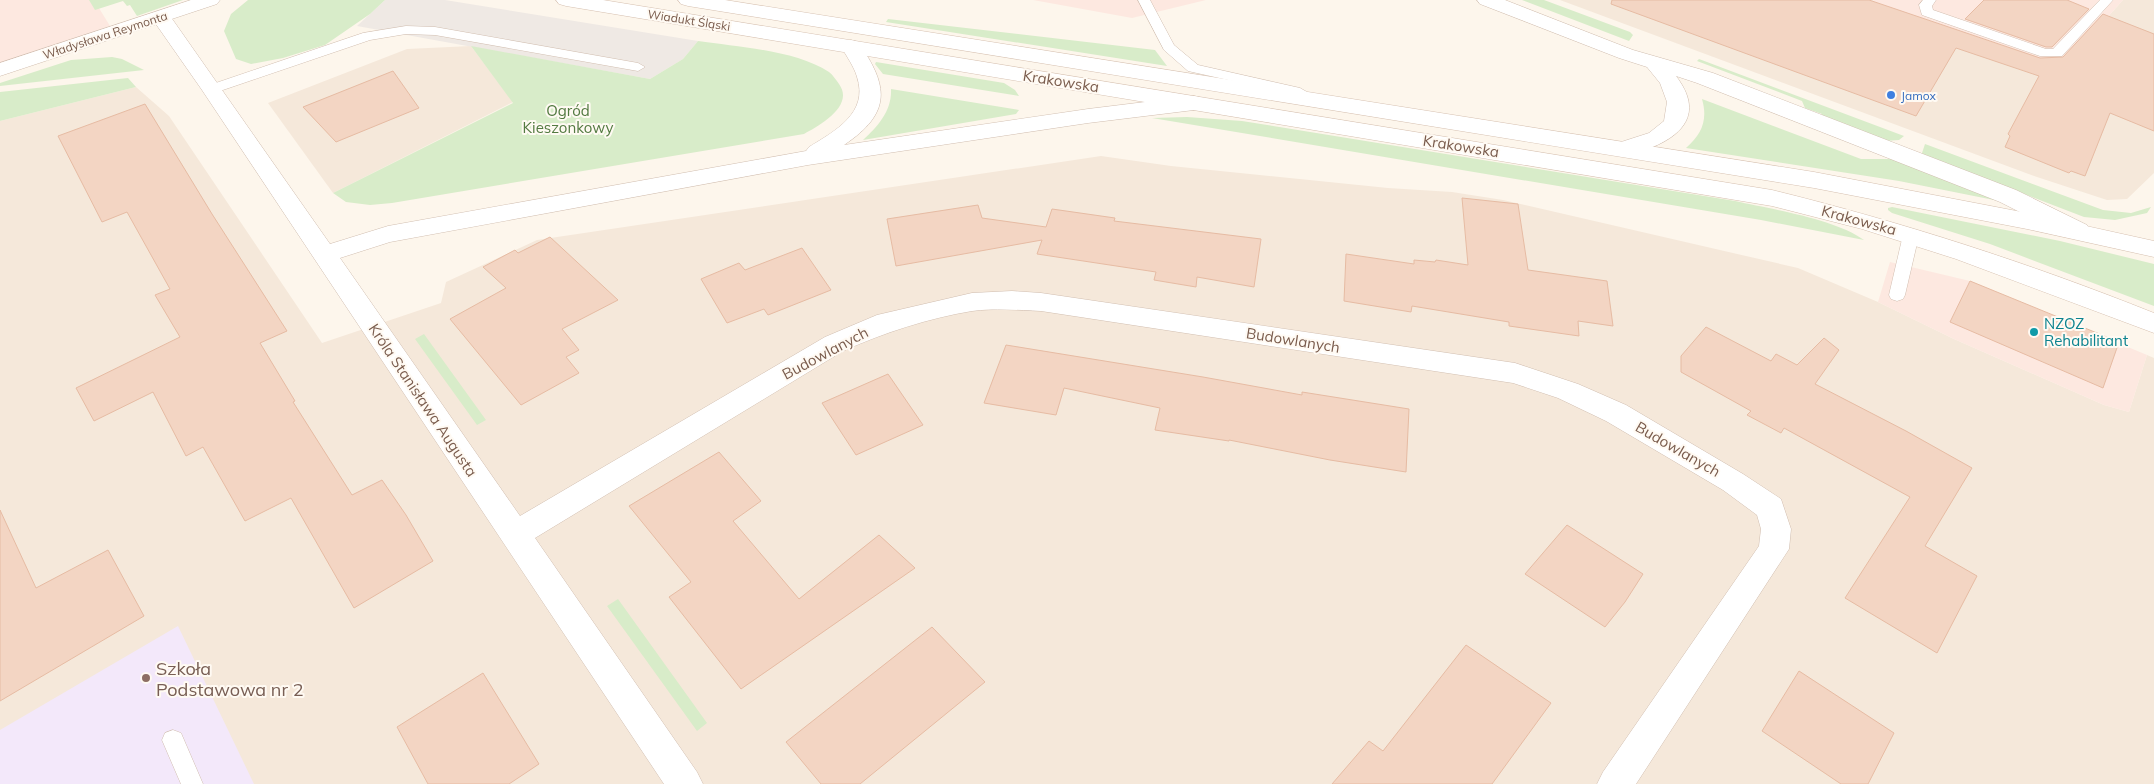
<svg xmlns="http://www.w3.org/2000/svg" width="2154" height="784" font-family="Mulish,sans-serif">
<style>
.residential{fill:#f5e8da}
.commercial{fill:#fde8e0}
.industrial{fill:#efe9e4}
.education{fill:#f3e8fa}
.green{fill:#d8ecc9}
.building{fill:#f3d5c3;stroke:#e6bba3}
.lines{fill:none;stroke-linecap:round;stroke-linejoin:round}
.service-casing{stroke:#d1beb0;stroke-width:1}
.minor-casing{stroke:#d1beb0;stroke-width:1}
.tertiary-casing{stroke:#d1beb0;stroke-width:1}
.secondary-casing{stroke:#d6c0b0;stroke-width:1}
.service{fill:#fff;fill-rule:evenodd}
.minor{fill:#fff;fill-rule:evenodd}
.tertiary{fill:#fff;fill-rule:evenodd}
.secondary{fill:#fff;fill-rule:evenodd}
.shop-dot{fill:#3f7fe0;stroke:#fffaf3;stroke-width:2}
.culture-dot{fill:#0f9aa8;stroke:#fffaf3;stroke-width:2}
.education-dot{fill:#8d6e63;stroke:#fffaf3;stroke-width:2}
.labels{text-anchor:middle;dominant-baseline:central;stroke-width:4;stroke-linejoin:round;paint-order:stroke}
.far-street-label{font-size:12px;fill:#7a5c4d;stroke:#fffaf3}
.far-shop-label{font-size:12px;fill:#366cbe;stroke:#fffaf3;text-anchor:start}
.street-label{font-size:15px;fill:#7a5c4d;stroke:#fffaf3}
.park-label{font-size:15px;fill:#537a41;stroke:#fffaf3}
.culture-label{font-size:15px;fill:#0d838f;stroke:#fffaf3;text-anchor:start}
.near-education-label{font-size:18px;fill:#785e54;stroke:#fffaf3;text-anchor:start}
</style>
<rect width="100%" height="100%" fill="#fdf6ec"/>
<path class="residential" d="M1560 0H1874L1870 3 2051 80 2123 0H2154V173L2127 199 2107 200 2037 177Z
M471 46 513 102 333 193 268 103 407 49Z
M136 87 169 116 322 343 441 303 446 282 537 240 1101 156 1171 166 1388 188 1452 192 1503 200 1798 268 1878 302 1954 339 2104 405 2129 412 2147 355 2154 358V784H0V121Z"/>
<path class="commercial" d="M0 0H94L110 26 0 64Z
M1033 0H1206L1132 18Z
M1874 0H2123L2051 80 1870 3Z
M1890 262 1970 281 2147 355 2129 412 2104 405 1954 339 1878 302Z"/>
<path class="industrial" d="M385 0H445L698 41 683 59 650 79 357 26Z"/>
<path class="education" d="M178 626 254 784H0V730Z"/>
<path class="green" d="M89 0H183L137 16 130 5 127 6 123 1 95 10Z
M248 0H385L370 14 325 45 283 58 251 64 236 59 224 31 231 14Z
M1522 0H1544L1630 32 1633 35 1629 41Z
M888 19 1155 50 1167 66 886 22Z
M698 41C738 47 795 50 829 72 833 75 836 80 839 84 855 106 819 126 804 134L392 203 370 205 346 202 333 193 513 103 471 46 650 79 683 59Z
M112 57 122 59 144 70 0 86V83L71 60Z
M1699 59 1904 136 1899 140 1885 141 1821 116 1822 114 1805 108 1802 101 1697 61Z
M876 62 1004 83 1015 90 1019 96 883 74 875 64Z
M128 78 136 87 0 121V92Z
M891 89 1019 110 1016 114 863 140C878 126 892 111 891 89Z
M1702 99 1861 159H1896L1999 201 1899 181 1686 148C1702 134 1708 120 1702 99Z
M1187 117 1242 121 1735 201C1771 209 1835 219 1864 240L1761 220 1152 118Z
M1925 144 2103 210 2131 213 2151 207 2147 213 2115 220 2084 217 1923 155 1922 153Z
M1892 207 2060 241 2154 264V306L1990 244 1892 213 1888 210V208Z
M424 334 486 420 477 425 415 339Z
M618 599 707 723 697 731 607 606Z"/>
<path class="building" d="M1612 0H1869L2040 58 2063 57 2103 14 2154 34V131L2110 113 2085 176 2071 171 2069 173 2005 147 2010 136 2008 134 2039 76 1956 48 1916 116 1611 4Z
M1984 0H2067L2089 9 2052 47H2046L1965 19Z
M393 71 419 108 336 142 303 107Z
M145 104 212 214 287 331 260 343 295 401 293 402 352 495 382 480 406 515 433 561 354 608 291 498 245 521 203 447 186 456 153 392 94 421 76 388 180 337 155 295 170 289 127 212 102 222 58 136Z
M1462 198 1518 204 1528 270 1607 281 1613 326 1578 321 1579 336 1509 326V322L1412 306 1411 312 1344 301 1346 254 1414 264V260L1435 262 1436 260 1468 265Z
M978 205 982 218 1046 227 1052 209 1115 218 1114 221 1261 239 1254 287 1197 277 1196 287 1154 280 1156 272 1037 254 1042 240 896 266 887 219Z
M550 237 618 300 562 329 579 350 566 357 579 373 521 405 450 319 506 288 483 267 515 250 518 253Z
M802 248 831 290 768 315 764 309 727 323 701 279 739 263 745 270Z
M1970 281 2119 342 2103 388 1950 322Z
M1706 327 1771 361 1776 354 1797 365 1824 338 1839 350 1815 384 1906 431 1972 468 1925 546 1977 576 1937 653 1845 598 1910 497 1784 428 1781 433 1747 415 1751 411 1681 372V356Z
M1006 345 1203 377 1302 395V392L1409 409 1406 472 1330 460 1229 440V441L1155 430 1160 408 1064 388 1056 415 984 403Z
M888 374 923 425 856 455 822 403Z
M719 452 761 501 733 521 799 599 879 535 915 568 741 689 669 597 691 582 629 506Z
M0 510 36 588 108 550 144 616 0 701Z
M1567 525 1643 574 1625 602 1605 627 1525 574Z
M932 627 985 682 860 784H821L786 742Z
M1466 645 1551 703 1492 784H1332L1369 741 1383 751Z
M1799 671 1894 733 1868 784H1841L1762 731Z
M483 673 539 764 509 784H428L397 727Z"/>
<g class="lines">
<defs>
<path id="service" d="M1138 0H1150L1174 45 1198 65 1300 88 1307 92 1300 96 1188 71 1164 50Z
M1923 0H1936L1932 6 1933 10 2046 49H2053L2100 0H2113L2062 56H2040L1922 15 1919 5Z
M406 26 435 27 638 63 645 67 638 71 435 35 406 34 370 40 217 92 212 93 205 89 207 86 363 33Z
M1911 230 1916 231 1919 235 1905 295 1903 299 1897 301 1891 299 1889 295 1903 235 1906 231Z
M173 730 181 733 203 784H181L162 740 165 733Z"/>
<path id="minor" d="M1477 0H1505L1633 50 1713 73 2016 190 2087 225 2090 231 2087 237 2078 239 2069 237 2000 202 1697 83 1676 76C1705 114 1682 137 1645 150 1634 153 1626 157 1615 154L1612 149 1615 144 1649 133 1664 121 1667 102 1660 83 1647 67 1619 58 1480 4Z
M161 11 168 13 330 244 388 226 806 151 809 147C835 131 869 113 857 77 854 66 846 56 841 46L844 42 851 40 858 42C889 86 892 113 844 145L1088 109 1194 96 1202 98 1205 103 1202 108 1194 110 1088 123 808 165 390 242 340 258 520 516 825 337 877 315 972 293 1012 291 1041 293 1515 363 1578 384 1626 405 1743 474 1781 499 1791 529 1789 549 1636 784H1597L1603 772 1759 546 1761 529 1757 515 1723 490 1606 421 1558 398 1513 383 1041 311C1018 310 994 308 972 311 929 318 883 333 843 351L535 538 697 772 703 784H664L202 90 151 17 154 13Z"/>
<path id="tertiary" d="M191 0H220L217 4 0 76V63Z"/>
<path id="secondary" d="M556 0H603L1772 190C1902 222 2029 263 2154 313V333L1956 259 1862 229 1772 206 566 6 559 4Z
M678 0H725L1814 172 2027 213 2154 241V257L2027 229 1814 188 688 6 681 4Z"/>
</defs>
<use href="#service" class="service-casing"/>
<use href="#minor" class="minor-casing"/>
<use href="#tertiary" class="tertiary-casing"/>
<use href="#secondary" class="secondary-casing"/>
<use href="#service" class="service"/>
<use href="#minor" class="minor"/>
<use href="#tertiary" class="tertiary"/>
<use href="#secondary" class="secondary"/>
</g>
<circle class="shop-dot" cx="1891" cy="95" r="5"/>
<circle class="culture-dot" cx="2034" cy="332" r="5"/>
<circle class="education-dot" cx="146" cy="678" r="5"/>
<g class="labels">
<g class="far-street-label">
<text transform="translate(689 20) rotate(9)">Wiadukt Śląski</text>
<text transform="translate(105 35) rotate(-18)">Władysława Reymonta</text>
</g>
<g class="far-shop-label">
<text x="1901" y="95">Jamox</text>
</g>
<g class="street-label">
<text transform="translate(1061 81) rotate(9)">Krakowska</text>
<text transform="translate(1461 146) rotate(9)">Krakowska</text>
<text transform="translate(1859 220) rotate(15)">Krakowska</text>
<text transform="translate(1293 340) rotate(9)">Budowlanych</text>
<text transform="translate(825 353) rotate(-28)">Budowlanych</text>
<text transform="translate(423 400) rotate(56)">Króla Stanisława Augusta</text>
<text transform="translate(1678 449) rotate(30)">Budowlanych</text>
</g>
<g class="park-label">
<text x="568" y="110">Ogród<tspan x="568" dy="17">Kieszonkowy</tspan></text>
</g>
<g class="culture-label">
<text x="2044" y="323">NZOZ<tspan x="2044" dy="17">Rehabilitant</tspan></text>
</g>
<g class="near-education-label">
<text x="156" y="668">Szkoła<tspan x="156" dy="21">Podstawowa nr 2</tspan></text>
</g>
</g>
</svg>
